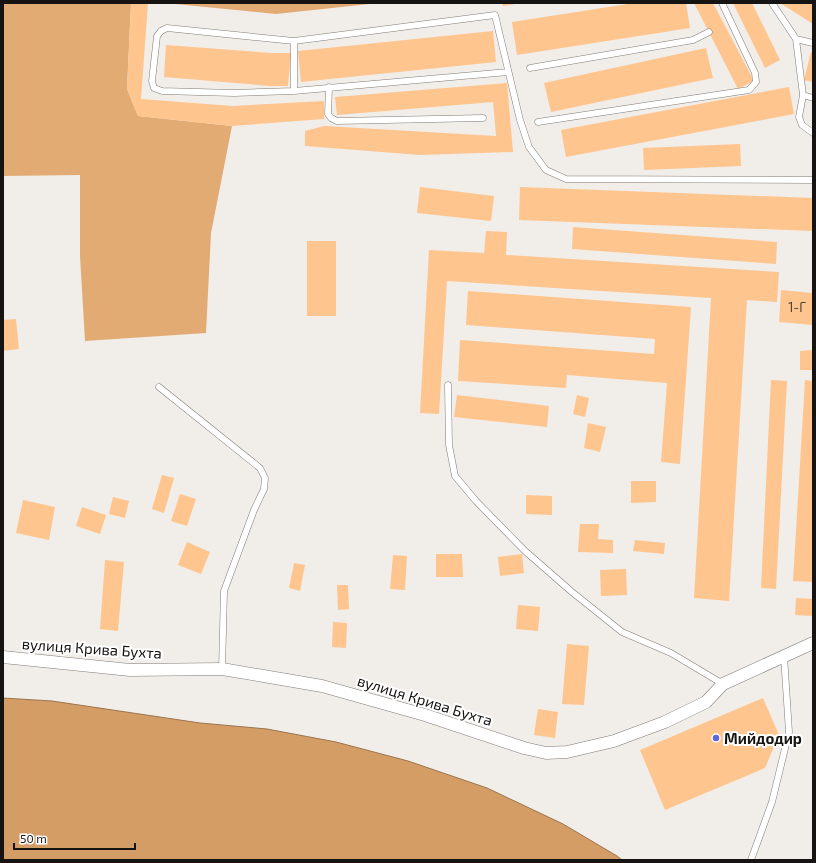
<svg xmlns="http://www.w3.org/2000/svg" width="816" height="863" font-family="'Exo 2',sans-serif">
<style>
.forest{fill:#e3ab74}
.water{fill:#d49d66;stroke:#9b744d}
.building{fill:#ffc58e}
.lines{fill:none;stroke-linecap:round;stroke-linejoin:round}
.lane-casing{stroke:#807c78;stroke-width:7}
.street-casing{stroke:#807c78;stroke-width:13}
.lane{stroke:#fff;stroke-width:6}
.street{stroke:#fff;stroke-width:12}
.poi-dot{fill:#5d65dd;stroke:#fff;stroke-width:1.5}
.labels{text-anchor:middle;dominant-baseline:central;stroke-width:4;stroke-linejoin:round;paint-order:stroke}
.number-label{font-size:13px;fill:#504032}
.street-label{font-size:15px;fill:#161413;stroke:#fff}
.poi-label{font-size:15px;font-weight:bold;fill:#161413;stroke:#fff;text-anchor:start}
</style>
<rect width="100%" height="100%" fill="#f1ede9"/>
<path class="forest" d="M3 3H131L127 89 138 116 232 126 211 233 206 333 85 341 80 256V175L3 176Z
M175 3H379L276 14 175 4Z"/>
<path class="water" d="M3 698 52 701 200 723 267 729 336 742 408 761 487 788 563 824 617 856 622 860H3Z"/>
<path class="building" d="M131 3H148L141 99 233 106 324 101V119L232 126 138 116 127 89Z
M502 3H515V4L503 6Z
M634 3H686L690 28 517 55 512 22Z
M694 3H713L754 81 738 89Z
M733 3H752L780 60 765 68Z
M780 3H813V24Z
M493 31 496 62 301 82 298 51Z
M166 45 271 53H291L288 86H270L164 77Z
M706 48 713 78 551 112 544 83Z
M811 52 813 53V82L804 80Z
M507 83 513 152 420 155 305 146V131L324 126 496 136 493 102 337 115 335 97Z
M789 87 794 114 566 157 561 130Z
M740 144 741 166 644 170 643 148Z
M420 187 494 196 491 221 417 213Z
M520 187 813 198V231L519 220Z
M573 227 777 242 776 264 572 249Z
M486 231 507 232 506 255 779 272 777 302 747 300 729 601 694 598 711 298 447 281 439 414 420 413 429 250 484 253Z
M307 241H336V316H307Z
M781 290 813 293V325L779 322Z
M468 291 691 307 680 464 661 462 667 383 567 375 566 388 458 381 460 340 654 354 655 339 466 325Z
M16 319 19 349 3 351V320Z
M813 350V370H800V351Z
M771 380 787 381 776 589 761 588Z
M805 380 813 381V582L793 581Z
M457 395 549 406 547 427 454 417Z
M577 395 589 398 585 417 573 414Z
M588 423 606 427 600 452 584 448Z
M162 475 174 478 164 513 152 509Z
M631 481H656V502L631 503Z
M180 494 196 499 187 526 171 521Z
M526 495 552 496V515L526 514Z
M113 497 129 501 125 518 109 514Z
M23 500 55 507 49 540 16 533Z
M82 507 106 515 100 534 76 526Z
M580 524H599L598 539 613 540V553L578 552Z
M635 540 665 543 664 554 633 551Z
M187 542 210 552 201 574 178 565Z
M436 554H462L463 577H436Z
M522 554 524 573 500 576 498 557Z
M393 555 407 556 405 590 390 589Z
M105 560 124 562 118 631 100 629Z
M294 563 305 565 300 591 289 588Z
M626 569 627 595 601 596 600 570Z
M337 585H348L349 609 338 610Z
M796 598 813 599V616L795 615Z
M518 605 540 607 538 631 516 629Z
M333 622 347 623 346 648 332 647Z
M567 644 589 646 584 705 562 704Z
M763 698 779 735 765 768 665 810 640 750Z
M538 709 558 712 555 738 534 735Z"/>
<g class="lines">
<defs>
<path id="lane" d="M772 3 796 39 803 95 799 117 802 125 813 133
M796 39 813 43
M530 68 693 40 709 32
M508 72 294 91 234 93 162 91 154 88 152 81 157 36 161 31 167 28 294 41 495 15 520 120 529 147 546 170 566 179 813 180
M329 87 328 114 331 118 337 121 483 118
M294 91V41
M803 95 813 98
M538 122 749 90 756 82 755 73 722 3
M448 385 449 445 455 476 476 501 525 551 572 592 622 632 671 653 723 684
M159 387 260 468 265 478 264 489 254 510 224 591 222 669
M751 860 772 802 789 732 784 656"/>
<path id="street" d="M3 657 130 670 222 669 322 686 425 715 524 748 546 753 567 752 614 741 665 722 706 702 723 684 813 643"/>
</defs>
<use href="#lane" class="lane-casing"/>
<use href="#street" class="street-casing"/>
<use href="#lane" class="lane"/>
<use href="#street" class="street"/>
</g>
<circle class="poi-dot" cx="716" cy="738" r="4"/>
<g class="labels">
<g class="number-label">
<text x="797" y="307">1-Г</text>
</g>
<g class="street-label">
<text transform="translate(92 648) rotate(4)">вулиця Крива Бухта</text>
<text transform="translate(425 700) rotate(17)">вулиця Крива Бухта</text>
</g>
<g class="poi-label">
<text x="724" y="738">Мийдодир</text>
</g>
</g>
<rect width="816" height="863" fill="none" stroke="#161413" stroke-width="8"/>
<path d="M14 843v6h121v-6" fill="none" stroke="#161413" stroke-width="2"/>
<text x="20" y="843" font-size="12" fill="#161413" stroke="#ffffff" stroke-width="3" paint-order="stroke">50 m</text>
</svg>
